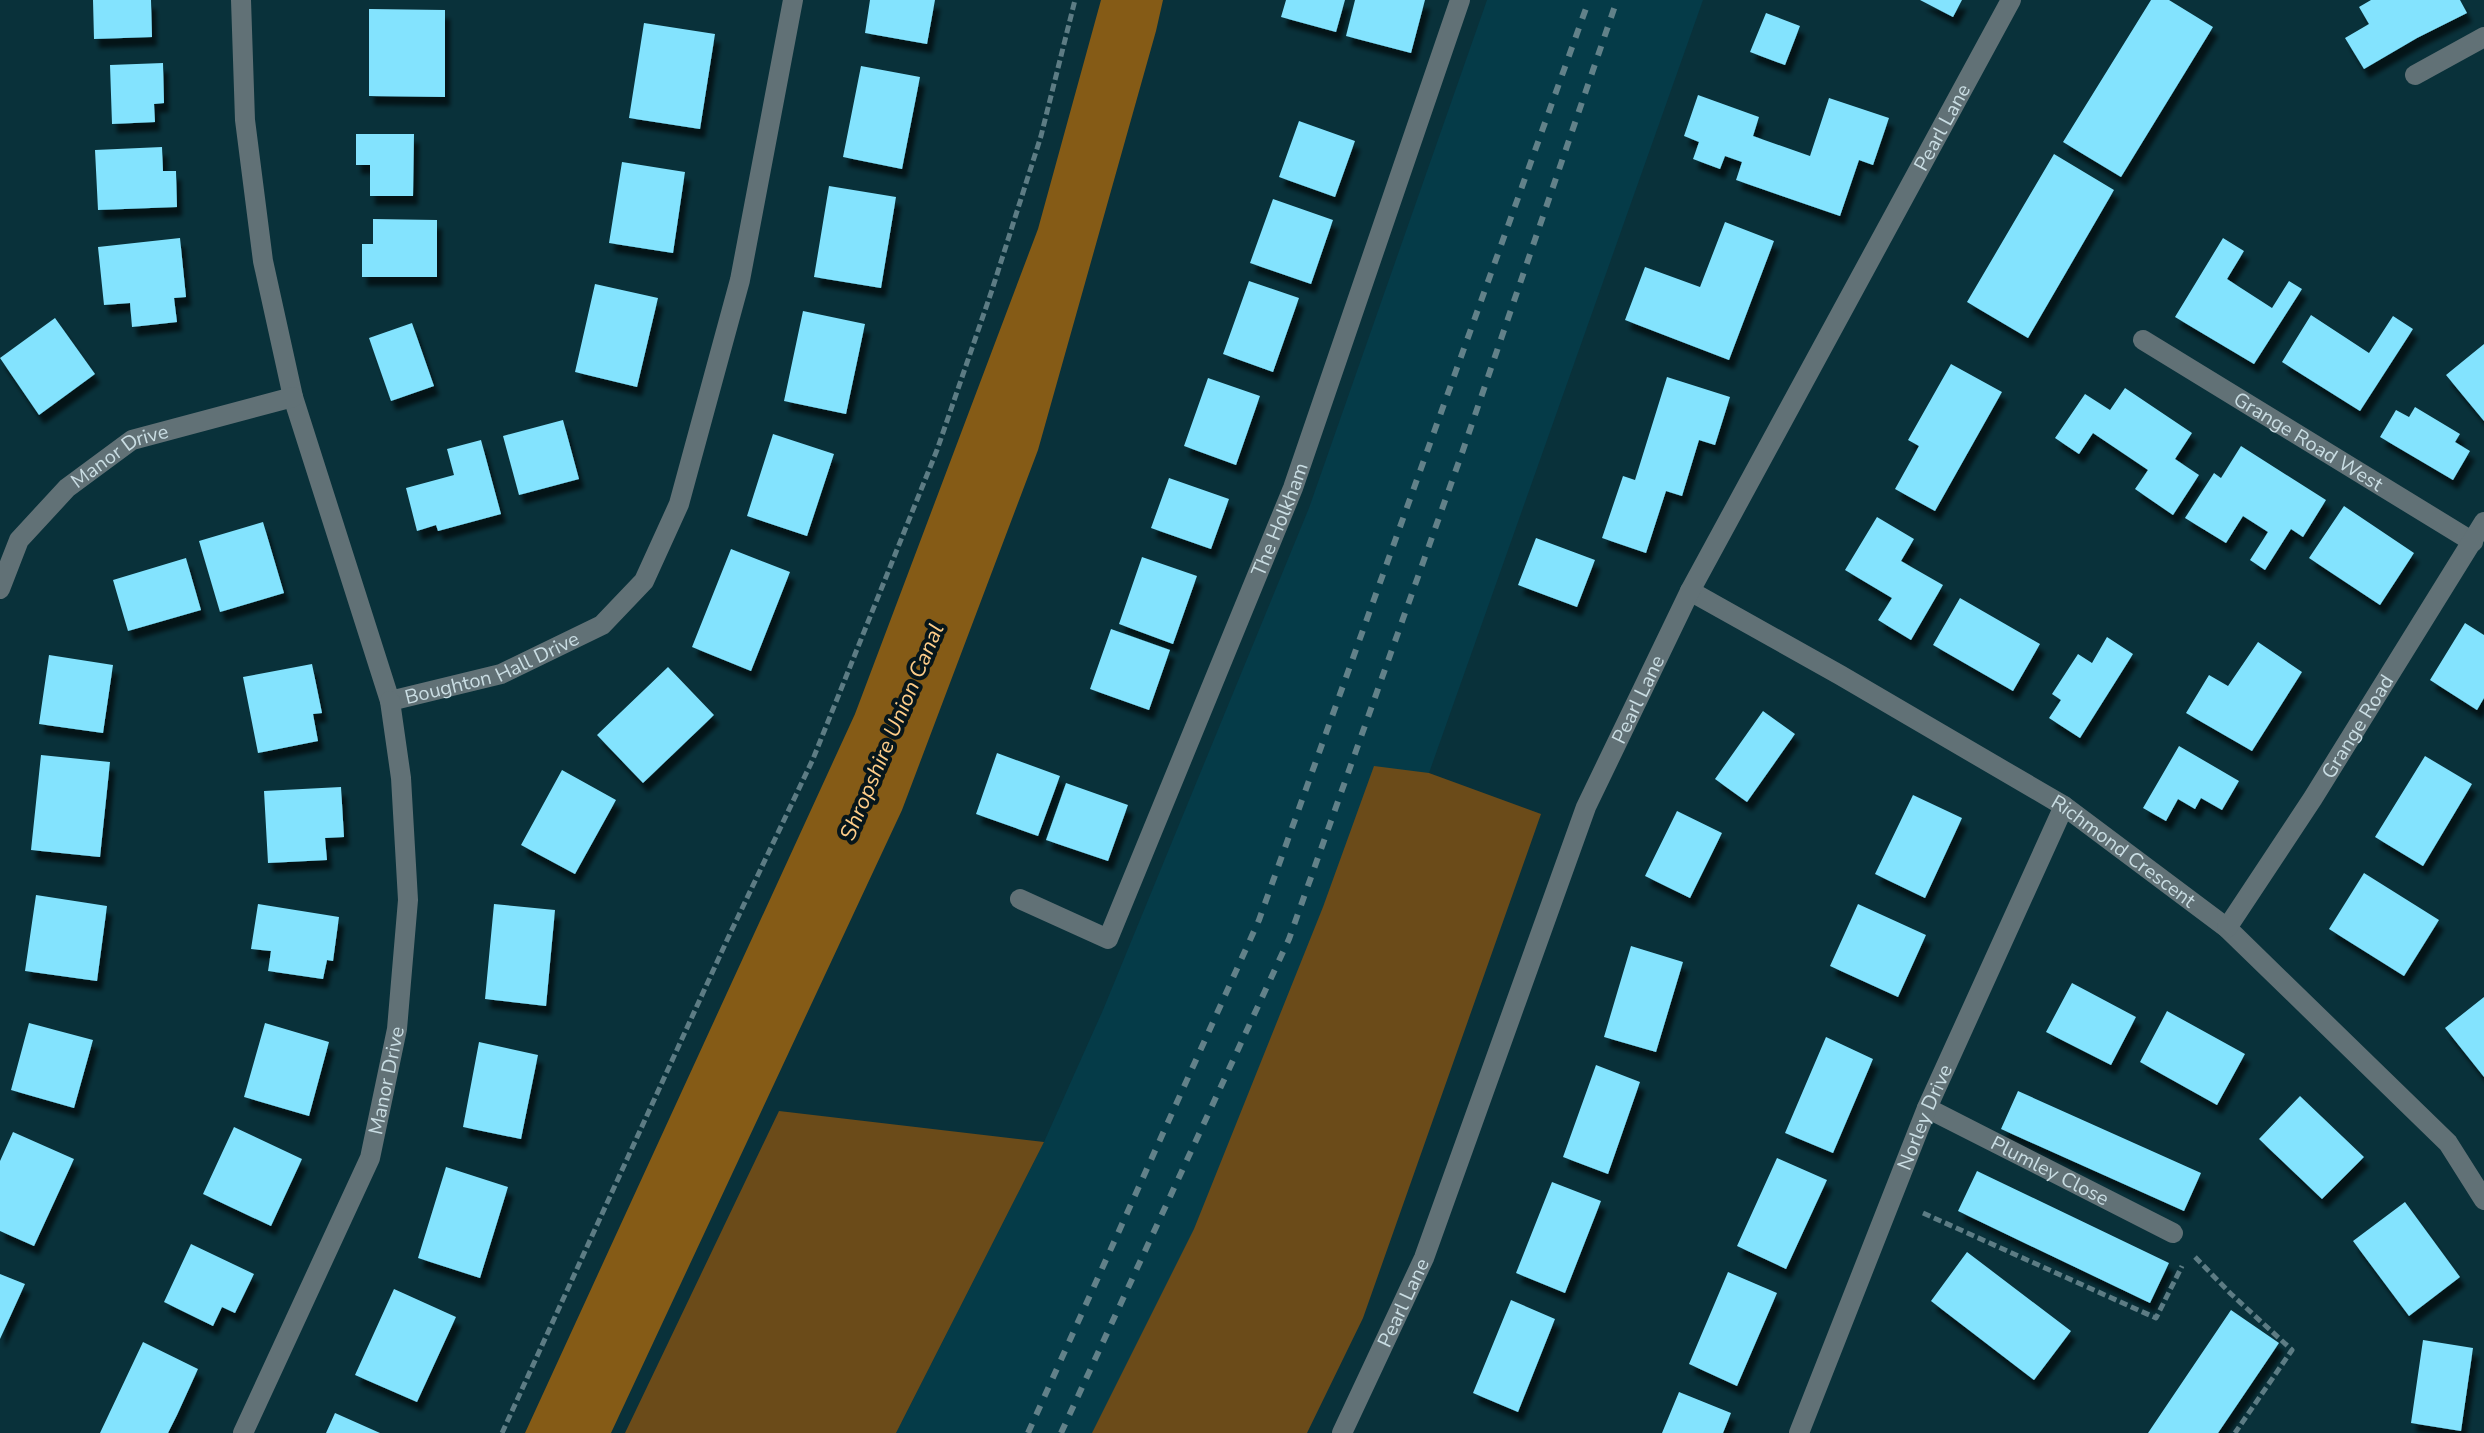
<svg xmlns="http://www.w3.org/2000/svg" width="2484" height="1433" font-family="'Nunito Sans',sans-serif">
<style>
.built{fill:#053b48}
.green{fill:#6b4b19}
.water{fill:#855b16}
.building{fill:#83e3fe;filter:url(#shadow)}
.lines{fill:none;stroke-linecap:round;stroke-linejoin:round}
.path{stroke:#5d7c84;stroke-width:5;stroke-dasharray:8 4;stroke-linecap:butt}
.minor{stroke:#617176;stroke-width:20}
.rail{stroke:#628189;stroke-width:6;stroke-dasharray:10 10;stroke-linecap:butt}
.labels{text-anchor:middle;dominant-baseline:central;stroke-width:8;stroke-linejoin:round;paint-order:stroke}
.street-label{font-size:20px;fill:#c9dde3;stroke:#07161b}
.water-label{font-size:22px;font-style:italic;fill:#fecd89;stroke:#07161b}
</style>
<defs>
<filter id="shadow"><feDropShadow dx="5" dy="9" stdDeviation="2" flood-color="#0009"/></filter>
</defs>
<rect width="100%" height="100%" fill="#09313a"/>
<path class="built" d="M1487 0H1703L1429 773 1409 843 1194 1433H896L1044 1142 1103 1010 1309 508Z"/>
<path class="green" d="M1374 766 1429 773 1541 814 1363 1318 1307 1433H1092L1194 1229 1323 907Z
M779 1111 1044 1142 896 1433H625Z"/>
<path class="water" d="M1101 0H1163L1156 31 1038 450 902 810 611 1433H525L855 714 1038 229Z"/>
<path class="building" d="M93 0H151L152 37 94 39Z
M870 0H935L927 44 865 33Z
M1286 0H1345L1336 32 1281 17Z
M1355 0H1425L1411 53 1346 36Z
M1920 0H1962L1953 17Z
M2151 0H2169L2213 27 2121 177 2063 142Z
M2371 0H2460L2467 13 2417 38 2364 69 2345 38 2369 24 2359 7Z
M369 9 445 10V97L369 96Z
M1766 13 1800 26 1785 65 1750 52Z
M644 23 715 34 700 129 629 118Z
M163 63 164 103 154 104 155 122 112 124 110 65Z
M861 66 920 77 902 169 843 157Z
M1698 95 1759 117 1753 136 1810 156 1829 98 1889 118 1873 165 1859 160 1840 216 1736 180 1742 162 1725 156 1720 169 1693 159 1699 142 1684 136Z
M1299 121 1355 141 1335 197 1279 177Z
M356 134H414L413 196H370V165H356Z
M162 147 163 171H176L177 207 98 210 95 150Z
M2054 154 2114 190 2028 338 1967 302Z
M622 162 685 172 673 253 609 243Z
M829 186 896 197 881 288 814 277Z
M1273 199 1333 220 1311 284 1250 263Z
M373 219 437 220V277H362V244H373Z
M1725 222 1774 241 1729 360 1625 320 1645 267 1700 287Z
M180 238 186 297 174 298 177 322 132 327 130 303 104 305 98 247Z
M2223 238 2244 251 2227 279 2272 308 2289 281 2302 289 2254 364 2175 317Z
M1249 281 1299 298 1273 372 1223 354Z
M595 284 658 298 637 387 575 372Z
M803 311 865 324 846 414 784 401Z
M2311 315 2369 353 2393 316 2413 329 2360 411 2282 362Z
M55 318 95 374 39 415 0 358Z
M412 323 434 386 391 401 369 338Z
M2484 344V421L2446 375Z
M1951 364 2002 392 1935 511 1895 489 1919 446 1908 440Z
M1667 377 1730 397 1715 445 1699 440 1682 496 1666 491 1646 553 1602 538 1623 476 1635 480Z
M1208 378 1260 396 1236 465 1184 446Z
M2125 388 2192 433 2175 459 2199 475 2173 515 2135 489 2148 470 2093 433 2079 454 2055 438 2085 394 2110 410Z
M2415 407 2460 434 2455 442 2470 451 2453 480 2380 437 2396 410 2409 417Z
M563 420 579 479 519 495 503 436Z
M773 434 834 454 807 536 747 516Z
M481 440 501 514 438 531 436 525 417 531 406 488 454 475 447 449Z
M2241 446 2326 500 2303 537 2291 529 2265 570 2250 560 2268 532 2243 516 2226 543 2185 518 2214 473 2221 478Z
M1169 478 1229 499 1211 549 1151 528Z
M2344 506 2414 553 2380 605 2309 558Z
M1877 517 1914 539 1901 561 1943 585 1911 640 1878 620 1892 598 1845 570Z
M263 522 284 593 220 612 199 541Z
M1536 538 1595 560 1577 607 1518 585Z
M731 549 790 572 751 671 692 647Z
M1142 557 1197 576 1173 644 1119 624Z
M186 558 201 610 128 631 113 580Z
M1960 598 2040 644 2013 691 1933 645Z
M2465 623 2484 635V698L2477 710 2430 680Z
M1111 629 1170 650 1149 710 1090 689Z
M2107 637 2133 654 2080 738 2049 718 2061 700 2052 694 2078 654 2092 663Z
M2258 642 2302 672 2252 751 2186 713 2209 675 2228 686Z
M49 655 113 665 103 733 39 724Z
M312 664 322 713 313 714 318 741 258 753 243 677Z
M668 667 714 715 643 783 597 735Z
M1763 711 1795 734 1747 802 1715 779Z
M2179 746 2239 781 2222 810 2201 798 2195 809 2178 799 2166 821 2143 808Z
M997 753 1060 776 1038 836 976 814Z
M41 755 110 762 100 857 31 850Z
M2425 756 2472 784 2423 866 2375 837Z
M562 770 616 800 575 874 521 845Z
M1066 783 1128 805 1108 861 1046 840Z
M341 787 344 837 325 838 327 860 268 863 264 791Z
M1913 795 1962 818 1925 898 1875 874Z
M1677 811 1722 833 1690 898 1645 876Z
M2364 873 2439 920 2404 976 2329 929Z
M36 895 107 906 97 981 25 971Z
M258 904 339 917 333 961 327 960 323 979 268 971 271 951 251 949Z
M494 904 555 910 546 1006 485 999Z
M1858 904 1926 935 1898 997 1830 966Z
M1631 946 1683 962 1656 1052 1604 1037Z
M2072 983 2136 1017 2111 1065 2046 1032Z
M2484 997V1077L2445 1028Z
M2167 1011 2245 1054 2217 1105 2140 1062Z
M29 1023 93 1040 74 1108 11 1090Z
M265 1023 329 1042 309 1116 244 1097Z
M1826 1037 1873 1059 1833 1153 1785 1133Z
M479 1042 538 1055 521 1139 463 1127Z
M1596 1065 1640 1082 1608 1174 1563 1157Z
M2018 1091 2201 1173 2184 1211 2001 1129Z
M2300 1096 2364 1157 2322 1199 2259 1139Z
M234 1127 302 1159 271 1226 203 1194Z
M13 1132 74 1159 34 1246 0 1231V1161Z
M1777 1158 1827 1180 1786 1269 1737 1246Z
M446 1167 508 1187 480 1278 418 1258Z
M1977 1171 2169 1263 2150 1303 1958 1211Z
M1552 1182 1601 1201 1565 1293 1516 1273Z
M2405 1202 2460 1277 2409 1316 2353 1241Z
M191 1244 254 1274 235 1313 222 1307 213 1326 164 1302Z
M1967 1252 2071 1331 2034 1380 1931 1301Z
M1728 1272 1777 1293 1737 1386 1689 1364Z
M0 1274 25 1284 0 1339Z
M394 1289 456 1317 417 1402 355 1375Z
M1511 1300 1555 1319 1518 1412 1473 1393Z
M2231 1310 2279 1343 2218 1433H2148Z
M2423 1340 2473 1348 2461 1431 2411 1423Z
M143 1342 198 1369 177 1415 168 1433H100Z
M1679 1392 1731 1413 1723 1433H1662Z
M335 1413 380 1433H326Z"/>
<g class="lines">
<path class="path" d="M1923 1213 2156 1318 2182 1266
M2195 1257 2231 1294 2292 1350 2235 1433
M502 1433 728 938 813 759 937 450 992 290 1041 136 1075 0"/>
<g class="minor">
<path id="s1" d="M241 0 245 120 263 261 293 397 390 701 501 674 602 625 644 581 679 504 740 280 793 0"/>
<path d="M2415 75 2484 37"/>
<path id="s2" d="M2143 340 2473 542"/>
<path id="s3" d="M0 589 19 540 67 488 132 440 293 397"/>
<path id="s4" d="M1690 591 1840 675 2064 806 2227 928 2448 1143 2484 1200"/>
<path id="s5" d="M1020 899 1108 939 1293 488 1460 0"/>
<path id="s6" d="M2227 928 2313 798 2484 522"/>
<path id="s7" d="M1927 1108 2173 1233"/>
<path id="s8" d="M243 1433 370 1158 397 1029 408 900 401 778 390 701"/>
<path id="s9" d="M1342 1433 1424 1258 1586 807 1690 591 2011 0"/>
<path id="s10" d="M1799 1433 1927 1108 2064 806"/>
</g>
<path class="rail" d="M1028 1433 1259 920 1589 0
M1061 1433 1289 939 1462 453 1617 0"/>
</g>
<g class="labels">
<g class="street-label">
<text stroke="none"><textPath href="#s9" startOffset="1440">Pearl Lane</textPath></text>
<text stroke="none"><textPath href="#s2" startOffset="194">Grange Road West</textPath></text>
<text stroke="none"><textPath href="#s3" startOffset="186">Manor Drive</textPath></text>
<text stroke="none"><textPath href="#s5" startOffset="550">The Holkham</textPath></text>
<text stroke="none"><textPath href="#s1" startOffset="828">Boughton Hall Drive</textPath></text>
<text stroke="none"><textPath href="#s9" startOffset="792">Pearl Lane</textPath></text>
<text stroke="none"><textPath href="#s6" startOffset="240">Grange Road</textPath></text>
<text stroke="none"><textPath href="#s4" startOffset="506">Richmond Crescent</textPath></text>
<text stroke="none"><textPath href="#s8" startOffset="382">Manor Drive</textPath></text>
<text stroke="none"><textPath href="#s10" startOffset="340">Norley Drive</textPath></text>
<text stroke="none"><textPath href="#s7" startOffset="138">Plumley Close</textPath></text>
<text stroke="none"><textPath href="#s9" startOffset="144">Pearl Lane</textPath></text>
</g>
<g class="water-label">
<text transform="translate(892 732) rotate(-67)">Shropshire Union Canal</text>
</g>
</g>
</svg>
